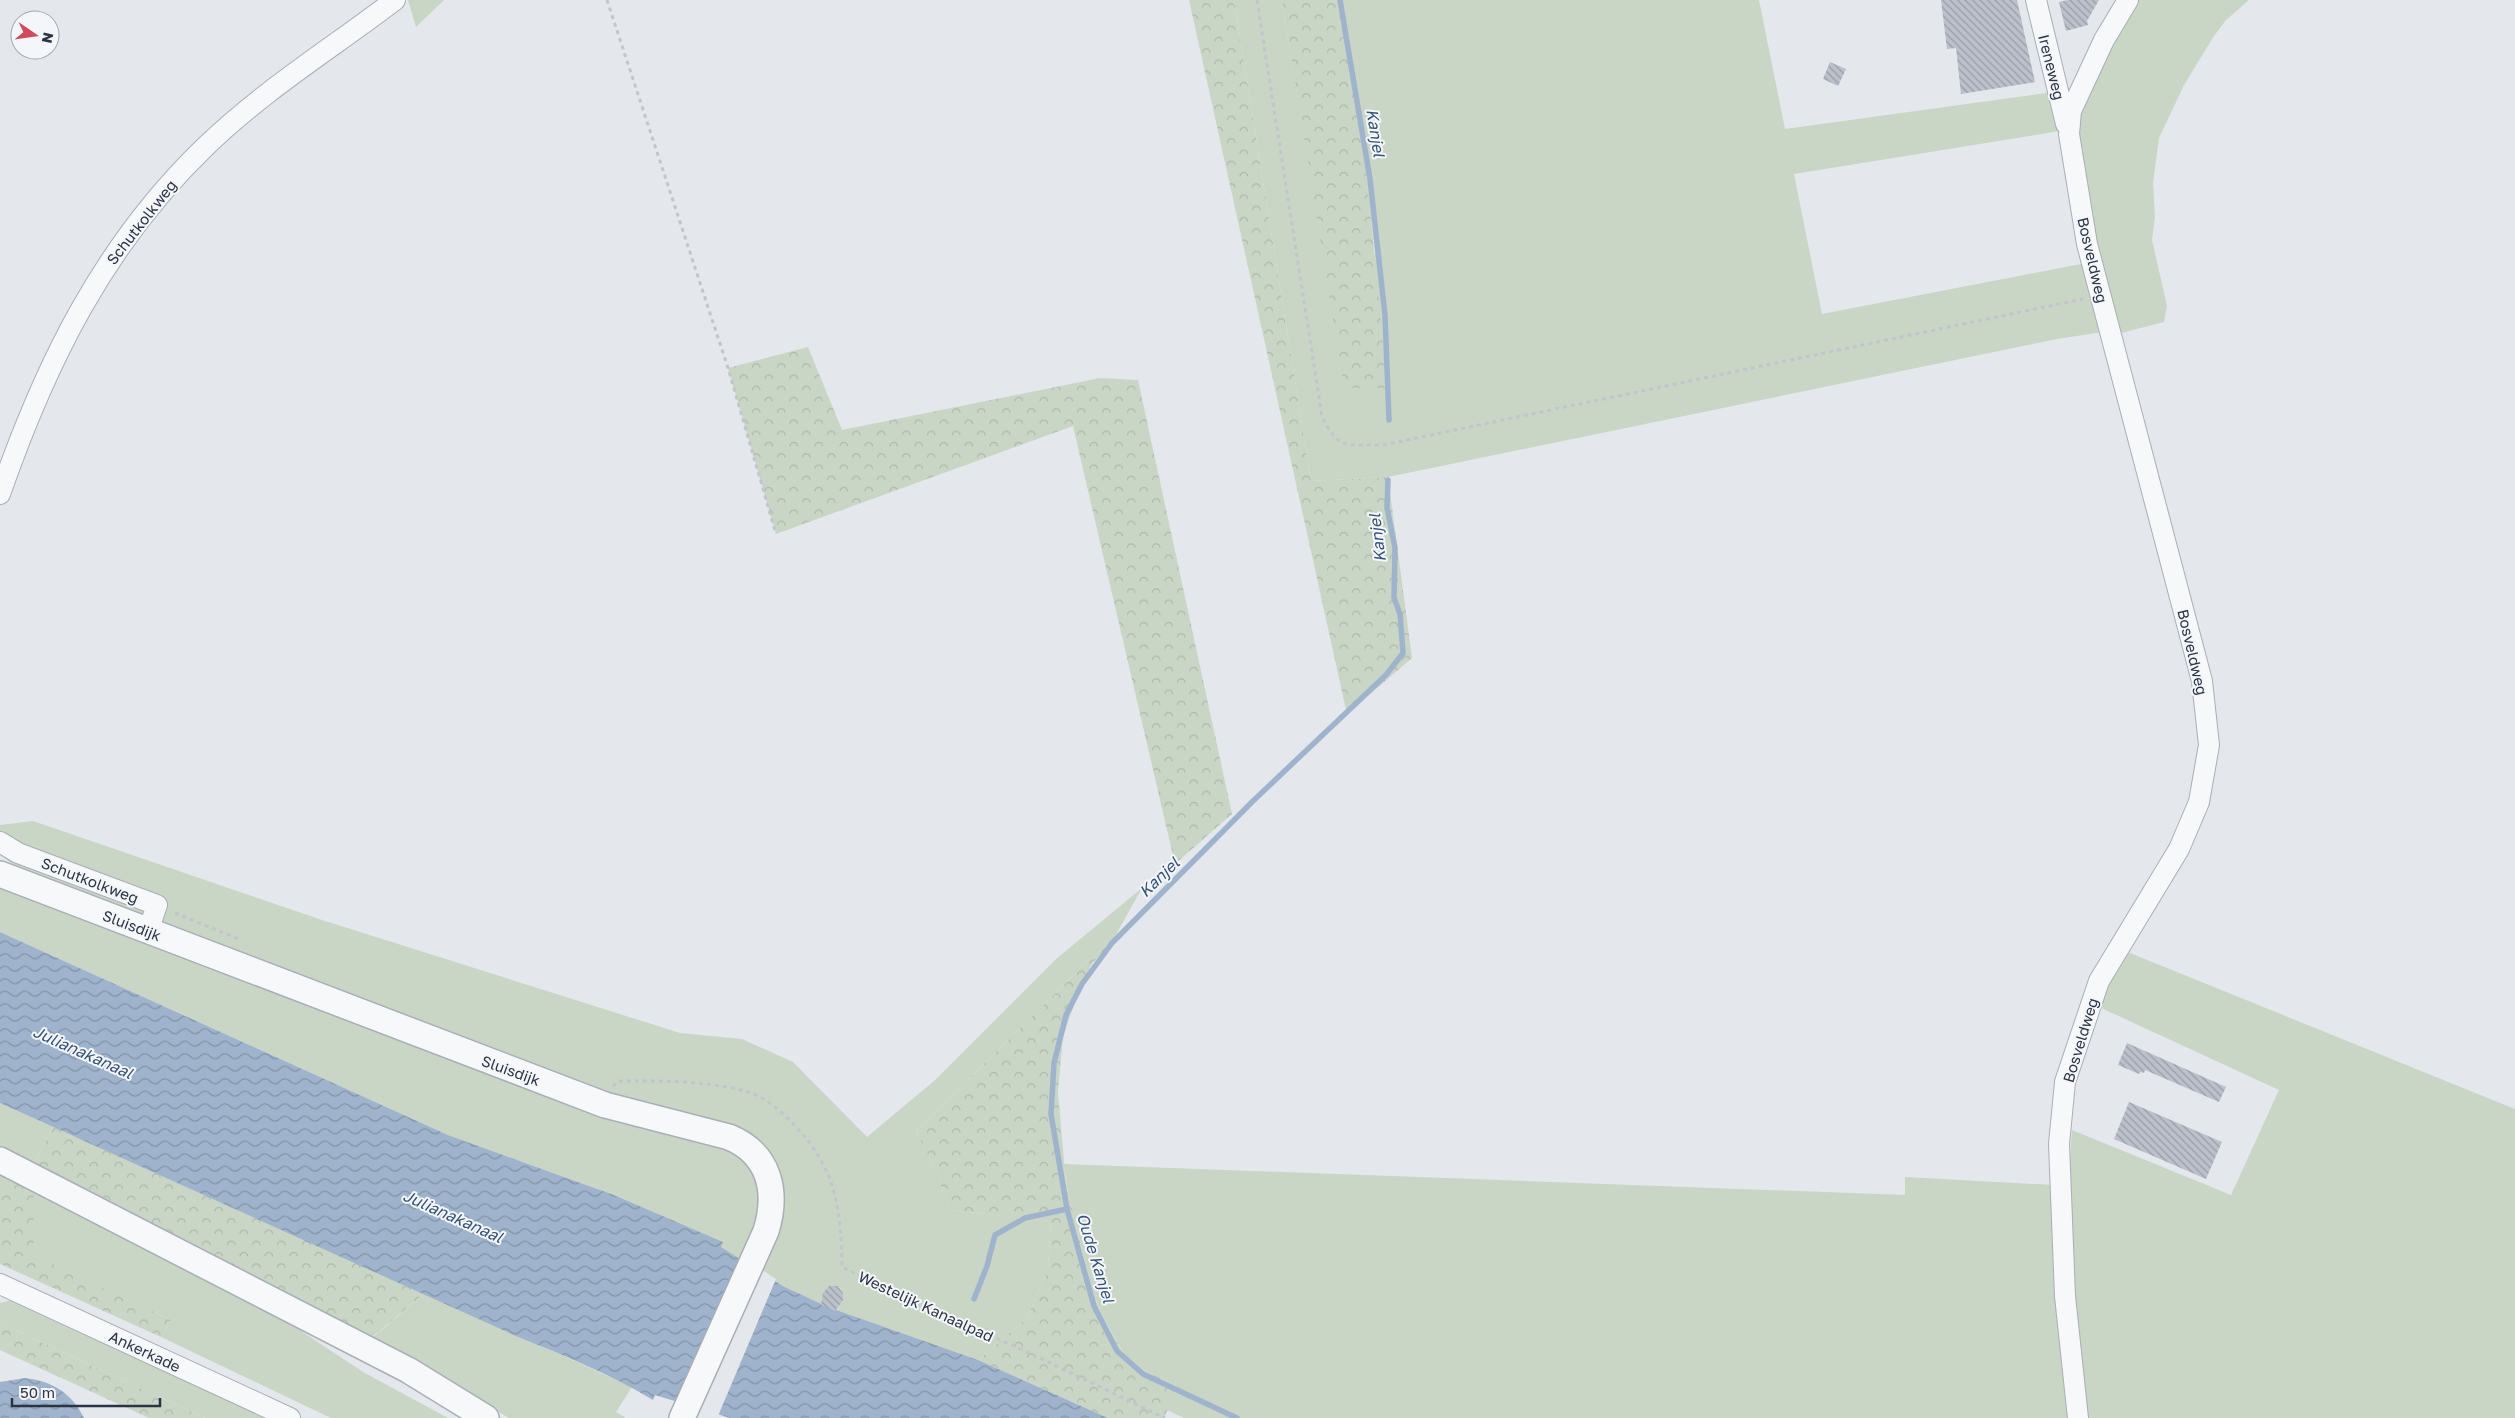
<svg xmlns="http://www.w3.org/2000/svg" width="2515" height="1418" font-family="'Golos Text',sans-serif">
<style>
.grass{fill:#c9d6c5}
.forest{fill:url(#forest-crowns)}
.water{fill:url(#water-waves)}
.pier{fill:#e4e7ec}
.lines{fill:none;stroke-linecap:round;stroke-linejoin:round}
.stream{stroke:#9fb4cc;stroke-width:5.5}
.building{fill:url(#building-back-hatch)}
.minor-casing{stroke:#a9aeb7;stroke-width:22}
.tertiary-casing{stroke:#a9aeb7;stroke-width:28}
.path{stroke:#c2c5cb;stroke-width:3;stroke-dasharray:4 4;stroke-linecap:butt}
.minor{stroke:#f7f8fa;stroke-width:20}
.tertiary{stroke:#f7f8fa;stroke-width:25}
.labels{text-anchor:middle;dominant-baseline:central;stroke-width:4;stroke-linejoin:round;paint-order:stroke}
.street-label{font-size:15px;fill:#2b3445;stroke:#f4f6f9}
.water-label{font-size:16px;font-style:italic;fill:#34527a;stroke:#f4f6f9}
</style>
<defs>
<pattern id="forest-crowns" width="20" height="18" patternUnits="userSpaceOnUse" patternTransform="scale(1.25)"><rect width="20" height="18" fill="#c9d6c5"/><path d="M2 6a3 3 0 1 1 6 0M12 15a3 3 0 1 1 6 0" fill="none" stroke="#adb8ab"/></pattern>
<pattern id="water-waves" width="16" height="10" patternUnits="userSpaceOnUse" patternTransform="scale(1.25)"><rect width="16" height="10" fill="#9fb4cc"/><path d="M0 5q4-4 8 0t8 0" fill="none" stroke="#8293a7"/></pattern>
<pattern id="building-back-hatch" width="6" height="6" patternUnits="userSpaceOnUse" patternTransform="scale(1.25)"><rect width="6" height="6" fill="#bbc0ca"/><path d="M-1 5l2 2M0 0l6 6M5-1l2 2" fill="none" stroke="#989da6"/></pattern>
</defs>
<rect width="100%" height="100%" fill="#e4e7ec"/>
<path class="grass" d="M408 0H444L416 27Z
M1234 0H1282L1345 388 1375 252 1348 48 1337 0H1759L1785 129 2054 92 2060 131 1794 174 1822 314 2086 263 2103 332 2057 339 1388 477 1311 481Z
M2135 0H2249L2226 20 2214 36 2184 85 2159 138 2153 183 2155 217 2152 240 2167 306 2164 322 2121 333 2096 238 2077 143 2078 122 2084 97Z
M33 821 322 920 680 1033 742 1039 793 1062 867 1137 934 1081 1056 959 1142 888 1113 940 1088 961 916 1131 936 1171 949 1210 1051 1221 1048 1269 1027 1318 978 1360 828 1307 783 1286 721 1247 722 1242 614 1195 448 1135 0 932V886L107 928 19 870 0 854V825Z
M2125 951 2515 1109V1418H2086C2077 1322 2064 1226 2072 1130L2231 1195 2279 1090 2099 1007Z
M0 1103 53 1127 34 1164 0 1146Z
M1064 1164 1905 1195V1177L2053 1185 2071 1418H1184L1167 1410 1178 1387 1129 1362 1102 1316 1091 1286 1068 1194Z
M33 1183 253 1299 363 1372 448 1418H331L161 1337 171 1320 33 1255Z
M425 1293 632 1387 616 1412 626 1418H509L372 1338Z
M23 1297 280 1418H205L0 1323V1303Z"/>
<path class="forest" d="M1189 0H1234L1311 481 1388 477 1412 658 1347 714Z
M1282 0H1337C1365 125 1375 261 1387 388H1344Z
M808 347 842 430 1100 378 1138 380 1232 814 1175 864 1073 426 776 534 728 368Z
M1113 940 1092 964 1081 984 1063 1037 1058 1092 1066 1184 1091 1286 1102 1317 1129 1362 1178 1387 1164 1418H1108L978 1360 1027 1318 1048 1269 1051 1221 949 1210 936 1171 916 1131 1088 961Z
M53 1127 425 1293 371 1338 34 1164Z
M0 1166 33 1183 34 1255 171 1320 161 1337 0 1264Z
M0 1323 205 1418H149L0 1350Z"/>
<path class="water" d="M0 932 448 1135 614 1195 723 1242 721 1247 783 1286 828 1307 978 1360 1108 1418H730L655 1395 653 1400C610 1374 563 1355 516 1336L0 1103Z
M25 1378C52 1381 72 1393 84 1418H0V1382Z"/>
<path class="pier" d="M743 1258 776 1279 718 1416 674 1404Z"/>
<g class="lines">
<path class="stream" d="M1340 0 1370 179 1385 315 1389 420
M974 1299 987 1266 995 1235 1025 1218 1067 1209
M1237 1418 1143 1374 1117 1351 1094 1306 1067 1209 1051 1114 1054 1063 1066 1015 1082 984 1112 943 1254 800 1386 675 1403 653 1400 614 1394 598 1395 548 1387 508 1388 480"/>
</g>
<path class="building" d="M1941 0H2017L2035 82 1961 94 1956 48 1947 49Z
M2068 0H2099L2087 21 2088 25 2066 31 2059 2Z
M1830 62 1846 69 1838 86 1823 79Z
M2127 1043 2226 1087 2219 1102 2145 1070 2144 1073 2140 1072 2139 1074 2118 1065Z
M2129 1102 2222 1142 2206 1179 2114 1139Z
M829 1286H837L843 1293V1300L835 1311 821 1305 823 1293Z"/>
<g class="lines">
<defs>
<path id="minor" d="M2036 0 2066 124
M0 494C46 362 104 244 206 146 264 90 332 48 395 0
M0 842 18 853 157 905 148 931
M0 1284 290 1418
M2078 1418 2065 1296 2059 1144 2065 1082 2099 981 2179 849 2199 802 2209 745 2202 681 2087 244 2069 134 2071 111 2104 40 2128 0"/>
<path id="tertiary" d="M0 874 605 1105 729 1137C770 1154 778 1192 766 1231L682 1418
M0 1160 408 1370 486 1418"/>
</defs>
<use href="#minor" class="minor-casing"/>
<use href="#tertiary" class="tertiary-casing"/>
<path class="path" d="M607 0 728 368 776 534
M1257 0 1322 417C1340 452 1347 444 1383 445L2083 299
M175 913 239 939
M613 1086 618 1081C654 1080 726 1081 758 1096 773 1103 787 1117 799 1130 837 1172 841 1212 842 1267L905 1299 1021 1349 1165 1418"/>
<use href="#minor" class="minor"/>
<use href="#tertiary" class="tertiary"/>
</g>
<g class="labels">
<g class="street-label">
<text transform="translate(2052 67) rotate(76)">Ireneweg</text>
<text transform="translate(141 222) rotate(-52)">Schutkolkweg</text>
<text transform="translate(2093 260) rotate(77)">Bosveldweg</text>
<text transform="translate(2193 652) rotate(77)">Bosveldweg</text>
<text transform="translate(90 880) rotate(21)">Schutkolkweg</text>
<text transform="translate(132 925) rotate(21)">Sluisdijk</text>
<text transform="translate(2080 1040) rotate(-73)">Bosveldweg</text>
<text transform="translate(511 1070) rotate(20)">Sluisdijk</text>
<text transform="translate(926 1306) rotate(25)">Westelijk Kanaalpad</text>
<text transform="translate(145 1351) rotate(25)">Ankerkade</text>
</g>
<g class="water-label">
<text transform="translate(1376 133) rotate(81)">Kanjel</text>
<text transform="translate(1377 538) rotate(-97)">Kanjel</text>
<text transform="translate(1159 877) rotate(-44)">Kanjel</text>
<text transform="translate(83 1052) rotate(24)">Julianakanaal</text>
<text transform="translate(453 1216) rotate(24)">Julianakanaal</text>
<text transform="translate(1096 1258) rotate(73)">Oude Kanjel</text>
</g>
</g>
<g transform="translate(35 35) rotate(103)"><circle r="24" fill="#f4f6f9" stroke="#a4a8b1"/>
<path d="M0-4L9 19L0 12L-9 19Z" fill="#d1495b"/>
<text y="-8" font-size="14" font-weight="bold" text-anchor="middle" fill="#2b3445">N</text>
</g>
<path d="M12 1398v8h148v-8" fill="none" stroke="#2b3445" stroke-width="2.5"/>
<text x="20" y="1398" font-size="15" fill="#2b3445" stroke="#f4f6f9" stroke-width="4" paint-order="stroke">50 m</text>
</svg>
